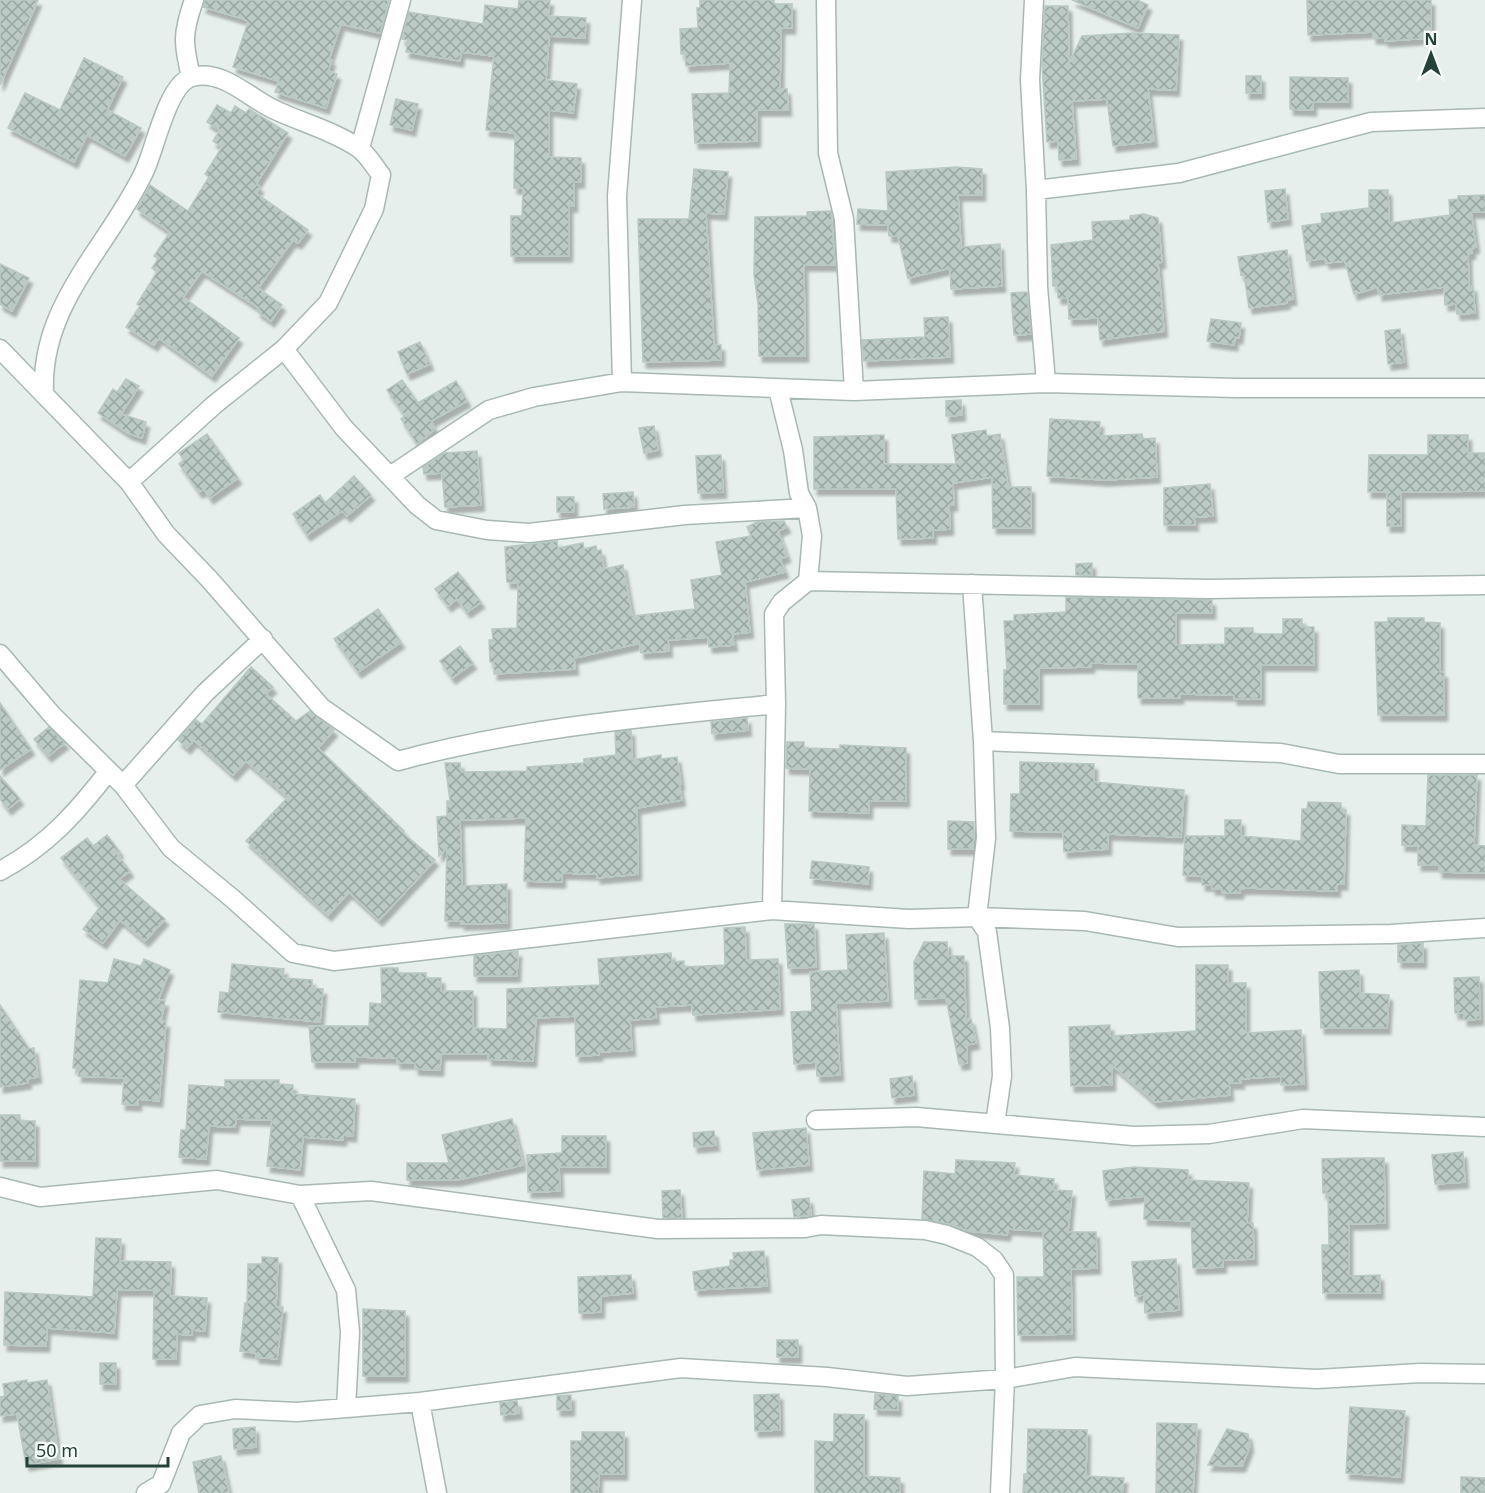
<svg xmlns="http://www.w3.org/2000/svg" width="1485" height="1493" font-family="'Noto Sans',sans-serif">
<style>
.building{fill:url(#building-cross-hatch);stroke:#b8c9c2;stroke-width:1.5;filter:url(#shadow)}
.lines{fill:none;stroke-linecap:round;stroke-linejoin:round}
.minor-casing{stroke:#a8b8b2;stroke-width:21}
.minor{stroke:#fff;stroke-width:18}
</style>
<defs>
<pattern id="building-cross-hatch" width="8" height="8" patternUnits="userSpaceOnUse" patternTransform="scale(1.5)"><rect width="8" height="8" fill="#bbcac4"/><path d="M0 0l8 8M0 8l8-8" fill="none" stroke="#98a6a0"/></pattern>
<filter id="shadow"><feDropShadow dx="3.5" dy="6" stdDeviation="1.5" flood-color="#0004"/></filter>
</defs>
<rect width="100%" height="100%" fill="#e6efeb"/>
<path class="building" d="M0 0H38L0 85Z
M205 0H389L380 33 341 24 329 59 332 60 328 71 337 74 326 108 275 92 279 81 233 67 248 22 244 19 203 7Z
M519 0H550L548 16 586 18 585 38 549 36 546 80 577 84 573 113 549 110V157L581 158V182H574V206H569V256H511V216H522L523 188H514L515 133 486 130 494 56 461 52 460 61 406 52 408 40 402 39 409 12 483 24 485 5 518 9Z
M700 0H774V4H792V28H781L780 89H787L788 110H757V141L695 143 692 94 729 93 730 63 686 66 685 54H681L680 29 698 28 697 8H700Z
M1072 0H1137L1148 5 1138 28Z
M1307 0H1431V38L1385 41V38H1373V32L1308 35Z
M1045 6H1068L1069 64 1082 36 1133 33 1179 35 1176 90 1148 89 1154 141 1113 146 1107 99 1072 101 1076 159 1059 160 1058 141 1047 142 1042 64Z
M84 58 123 77 107 110 141 128 125 156 87 135 74 162 8 128 25 93 60 110Z
M1246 76H1261V93H1246Z
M1290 77 1348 78V102H1313V110L1290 109Z
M396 99 418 104 412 130 390 125Z
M217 105 231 113 235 106 246 113 249 109 288 133 256 184 260 187 256 193 308 230 298 243 293 240 258 288 282 305 271 321 257 311 259 308 202 271 183 297 239 338 212 376 159 338 154 345 126 327 140 306 137 304 157 272 152 268 158 259 154 256 170 232 137 209 150 185 188 211 209 177 205 174 222 147 213 141 220 130 207 122Z
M956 167 982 169V195H958L961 247 1000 244 1002 286 951 289 950 268 908 278 898 236H889L888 225 857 224 858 209 888 211 886 172Z
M694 169 728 172 724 214 706 213 714 345H721V360L643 362 638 219H689Z
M1285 189 1288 219 1268 222 1265 191Z
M1369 190H1388L1389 223 1450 215 1449 200 1458 199V196L1485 195V212H1471L1476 247 1472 248V253L1468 254 1469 286H1473L1475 313 1457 314 1456 304 1445 305 1444 287 1379 295 1378 287 1354 294 1345 261 1326 263 1325 258 1307 261 1302 226 1322 223 1321 214 1369 208Z
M831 211 835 265H804L805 356H759L758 304 754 274 755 217 807 216V212Z
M1144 214 1158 218 1162 262 1158 263 1164 331 1100 340 1098 318 1069 319 1068 298H1058L1057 286H1053L1051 245 1093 240 1092 222 1130 220V216Z
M1287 250 1293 299 1286 300 1287 303 1249 308 1244 274 1241 275 1238 257Z
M0 264 29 278 12 311 0 304Z
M1027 292 1031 334 1014 335 1011 293Z
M948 317 950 357 864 361 862 340 925 337 924 318Z
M1211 319 1241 323 1239 338 1235 337 1234 345 1207 341Z
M1400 329 1404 362 1388 364 1385 331Z
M420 342 430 364 407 374 398 352Z
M126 379 139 386 121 414 146 422 142 438 128 433 98 413 113 389 117 392Z
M402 380 418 403 456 381 467 401 431 421 435 429 417 444 401 419 405 416 387 390Z
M961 400 962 415 946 416V401Z
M1050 419 1100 422 1099 436 1142 434 1143 439 1155 438 1157 477 1105 480 1047 476Z
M654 426 658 450 644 453 639 428Z
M986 430 987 436 1000 434 1008 487H1031V528H993L992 477 953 483 954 505H949L950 529 933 530V538L898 539 896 489H814V437L884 435V464H956L952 435Z
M207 434 238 478 210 498 204 489 199 492 179 464 184 460 179 453Z
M1428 435H1468V453H1485V491L1401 492V526H1387V492H1368L1369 455H1428Z
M477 451 481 505 445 507 442 473 424 474 423 467 445 453Z
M721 455 723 492 698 493 696 456Z
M354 476 371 495 347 516 342 511 307 535 293 514 320 495 325 503Z
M1210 484 1213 516 1194 517 1195 525H1164V488Z
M633 492 634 507 604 509 603 494Z
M557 497H574V512H557Z
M784 521 787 527 778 531 787 556 780 559 785 572 745 582 750 632 732 634 734 645 709 647 708 637 684 639 668 640 669 651 641 653 640 643 574 658 575 669 494 674V662H490L489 640H493L492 629 517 628 518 583 507 582 505 547 557 541 558 548 583 543 584 549 596 546 597 551 601 550 604 569 623 565 632 616 695 609 691 580 722 575 716 542 751 536 747 527 757 522Z
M1092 563V575H1076V564Z
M458 572 481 602 467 612 457 599 448 606 435 589Z
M1066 597 1212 600V613H1176V645L1225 644V628H1253V634H1283V619H1302V627H1314V665H1261V699H1234V695L1180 694V698H1138V664L1091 663V667L1039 668V704H1004V670H1007L1004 621H1014V615L1066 612Z
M378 609 401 642 358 672 334 639Z
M1388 618H1424V622L1440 623V672H1444V715H1378L1375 622H1388Z
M460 646 473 663 452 678 440 661Z
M251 667 273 687 266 694 296 721 310 711 334 730 318 748 404 831 403 833 435 860 379 920 349 892 328 915 246 841 288 797 246 761 233 775 194 740 187 748 178 740 196 720 202 724Z
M0 703 31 749 0 770Z
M747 718 748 730 712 734 711 722Z
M49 727 65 743 48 756 34 739Z
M631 730 632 760 661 755V759L677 757 681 784H679L682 800 637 808 638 874 597 878V874L562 873V882L524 881 526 818 460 820 462 886 507 884V923L461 924V921H445L447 847 439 856 437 817 447 816V801H450L445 763H460L461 772 527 771V767L584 763V759L616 755 615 732Z
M787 742H804V748L840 749V745L906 748V801H869V813L809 811 810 769 786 768Z
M1020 762 1094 764V782L1184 790 1181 837 1108 834V849L1064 852 1063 832 1010 831 1011 794H1020Z
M1428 775H1477L1474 845 1485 846V873L1439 872V865H1418V846L1402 845V825L1426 826Z
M0 776 20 799 8 809 0 799Z
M1308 802 1341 803V810H1346L1344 884H1337V891L1247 888 1240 889V893H1222V889H1212V885H1202V876L1183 875 1185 836H1225V820H1241V836L1301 841 1302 809H1307Z
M948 821 974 822 973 849H948Z
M107 835 120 852 117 854 130 871 119 879 165 919 145 941 120 920 103 943 83 929 100 907 61 858 87 838 93 846Z
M812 861 869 867 868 884 810 878Z
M785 924H814L816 967 788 968Z
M745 927 746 960 778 959 780 1009 693 1015 692 1005 655 1007 656 1018 630 1020 632 1050 599 1052V1055L576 1056 575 1016 536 1018 533 1061 488 1059 489 1054H441L440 1070 415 1069V1063H397V1058L355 1057V1062H312L309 1026H369L370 1003 382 1004 381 968H398V973H426V978H441V991H473V1028L507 1029V989L600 985 598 959 671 953 672 962 684 961V967L725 965 724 928Z
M884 933 888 1001 836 1003 840 1075 817 1076 816 1062 794 1064 791 1012 812 1011 810 972 848 970 846 935Z
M924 942H947L948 956H964L966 1020 971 1019 976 1043 967 1045V1063L959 1064 946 998 915 999 914 962Z
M1423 943V962H1398V945Z
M518 951 517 976H474V956Z
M114 959 141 966 144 959 170 970 158 1000 165 1001 161 1021 166 1022 159 1101 138 1099V1105L122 1104 124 1078 78 1076 79 1068H73L80 980 108 983Z
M232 964 284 969 283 978 312 980V988L323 989 320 1022 218 1012 220 992 229 993Z
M1196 965H1228V983H1246V1033L1301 1030 1304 1084 1281 1085V1076L1240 1079 1241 1083H1229L1230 1095 1155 1102 1112 1065V1085L1071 1086 1069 1027 1110 1025V1036L1196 1031Z
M1359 970 1360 993 1389 995 1387 1028H1321L1319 972Z
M1479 977 1480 1019 1464 1020V1013H1455L1454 978Z
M0 1005 29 1049 34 1048 38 1077 27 1079 28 1083 0 1087Z
M912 1076 914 1095 892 1098 890 1079Z
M225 1080H279V1084L293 1085V1094L355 1099 353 1136 343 1135V1140L303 1137 300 1170 267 1166 272 1120 236 1119 235 1127 209 1126 206 1159 179 1157 181 1130H186L189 1085 225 1087Z
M0 1115H20V1121H35V1161H0Z
M512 1119 523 1165 457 1180H407V1163H449L442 1135Z
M806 1128 809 1165 757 1170 753 1133Z
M714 1131 716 1145 694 1147 693 1133Z
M562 1136H606V1167H559L560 1191 528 1192 527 1155 562 1153Z
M1463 1152 1465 1182 1435 1184 1432 1155Z
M1353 1158H1384L1385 1223 1349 1224V1276L1380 1275V1293H1323L1322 1245H1329L1328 1193H1323L1322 1159Z
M956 1160 1015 1163 1014 1175 1054 1179 1053 1190 1072 1191 1068 1232H1096L1097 1268 1071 1269 1072 1334 1018 1335 1017 1277H1044L1043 1231 1008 1229 1007 1235 969 1231 950 1224 922 1219 924 1171 955 1174Z
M1134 1167 1188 1170V1180L1249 1183 1247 1223H1253L1254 1259 1223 1260V1267L1193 1268 1191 1221 1144 1219 1145 1196 1106 1200 1103 1171Z
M680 1190 682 1218H663L662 1191Z
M809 1198 811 1215 794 1217 792 1200Z
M96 1238 121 1239 120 1261 171 1262 170 1296 207 1298 205 1331 192 1330V1335L177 1334 176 1359H153L154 1290H117L114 1333 47 1328 46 1346 4 1345 5 1292 93 1297Z
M764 1251 767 1286 695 1290 693 1272 730 1266V1260H734L733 1253Z
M262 1257 278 1258 276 1307H283L277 1359 256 1357V1353L240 1351 245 1303 247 1304 248 1264H262Z
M1176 1259 1179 1310 1145 1313 1144 1295 1135 1296 1132 1262Z
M631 1275 633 1293 601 1296V1312L579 1313 578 1277Z
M363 1309 405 1311V1376H363Z
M777 1340H798V1357H777Z
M100 1363H116V1384H100Z
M27 1380V1383L47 1380 59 1459 26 1465 17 1414 0 1416V1397L5 1396 3 1384Z
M779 1394 780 1430 755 1431 754 1395Z
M875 1394 898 1396V1410L874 1409Z
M571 1395V1410H557V1396Z
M517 1401 519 1413 501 1415 500 1403Z
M1350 1407 1405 1411 1400 1477 1346 1473Z
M834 1414 864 1415V1476L900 1478V1493H815V1441L834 1442Z
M1157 1423 1197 1424 1193 1493H1156Z
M255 1427 256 1447 234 1449 233 1429Z
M1028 1429 1087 1430 1086 1476 1124 1478 1122 1493H1023L1024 1474H1027Z
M1227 1429 1248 1434 1250 1446 1242 1466 1208 1465Z
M582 1432H624V1474H599L598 1493H571V1441H582Z
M221 1456 229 1493H199L193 1462Z
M1461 1477 1485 1478V1493H1461Z"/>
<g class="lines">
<defs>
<path id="minor" d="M826 0 828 153 844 219 854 391
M1034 0 1030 80 1036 190 1038 287 1046 383
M191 77C183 43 182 34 194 0
M360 148 401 0
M1036 190 1179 173 1371 122 1485 118
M0 349 129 482 166 534 210 580 321 707 398 761C522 727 649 717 776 704
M284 349 344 428 417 505 436 520 487 530 529 533 685 515 807 508
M622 382 617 196 632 0
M44 392C40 304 109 246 144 172 155 150 167 84 192 77 222 68 250 99 275 110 303 123 331 130 357 147 367 153 374 166 381 175L374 209 328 303 284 349 214 405 129 482
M390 476 489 410 534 397 622 382 854 391 1046 383 1236 388H1485
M808 581 1209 589 1485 585
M972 584 983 741 986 838 977 917 987 932 1000 1028 1002 1076 995 1124
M0 654 53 716 123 785 171 848 233 899 293 953 334 961 772 910 909 919 977 917 1085 921 1178 937 1391 934 1485 928
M983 741 1281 753 1339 764H1485
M123 785 205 693 263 639
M0 871C47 846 76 813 108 772
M772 910 776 704 774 614 782 602 808 581 812 536 807 508 799 493 793 450 778 389
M816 1120 916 1117 1134 1136 1209 1134 1303 1119 1485 1127
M0 1187 40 1197 217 1180 300 1195 371 1191 658 1229 805 1228 821 1225 925 1230 947 1235 977 1247 994 1260 1004 1275 1005 1379 1000 1493
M300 1195 346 1290 350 1332 346 1408
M420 1402 437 1493
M146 1493 161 1484 181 1433 200 1415 235 1409 297 1412 420 1402 681 1368 827 1377 907 1386 1005 1379 1075 1367 1317 1379 1420 1373 1485 1374"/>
</defs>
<use href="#minor" class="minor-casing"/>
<use href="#minor" class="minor"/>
</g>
<g transform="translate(1431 54)" stroke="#f7fbf9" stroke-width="4.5" paint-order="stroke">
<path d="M0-4.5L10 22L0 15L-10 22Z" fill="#24423a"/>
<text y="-9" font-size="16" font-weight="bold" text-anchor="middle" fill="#24423a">N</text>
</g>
<path d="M27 1457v9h141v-9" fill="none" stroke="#24423a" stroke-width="3"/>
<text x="36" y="1457" font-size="18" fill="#24423a" stroke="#f7fbf9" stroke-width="4.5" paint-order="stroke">50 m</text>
</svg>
